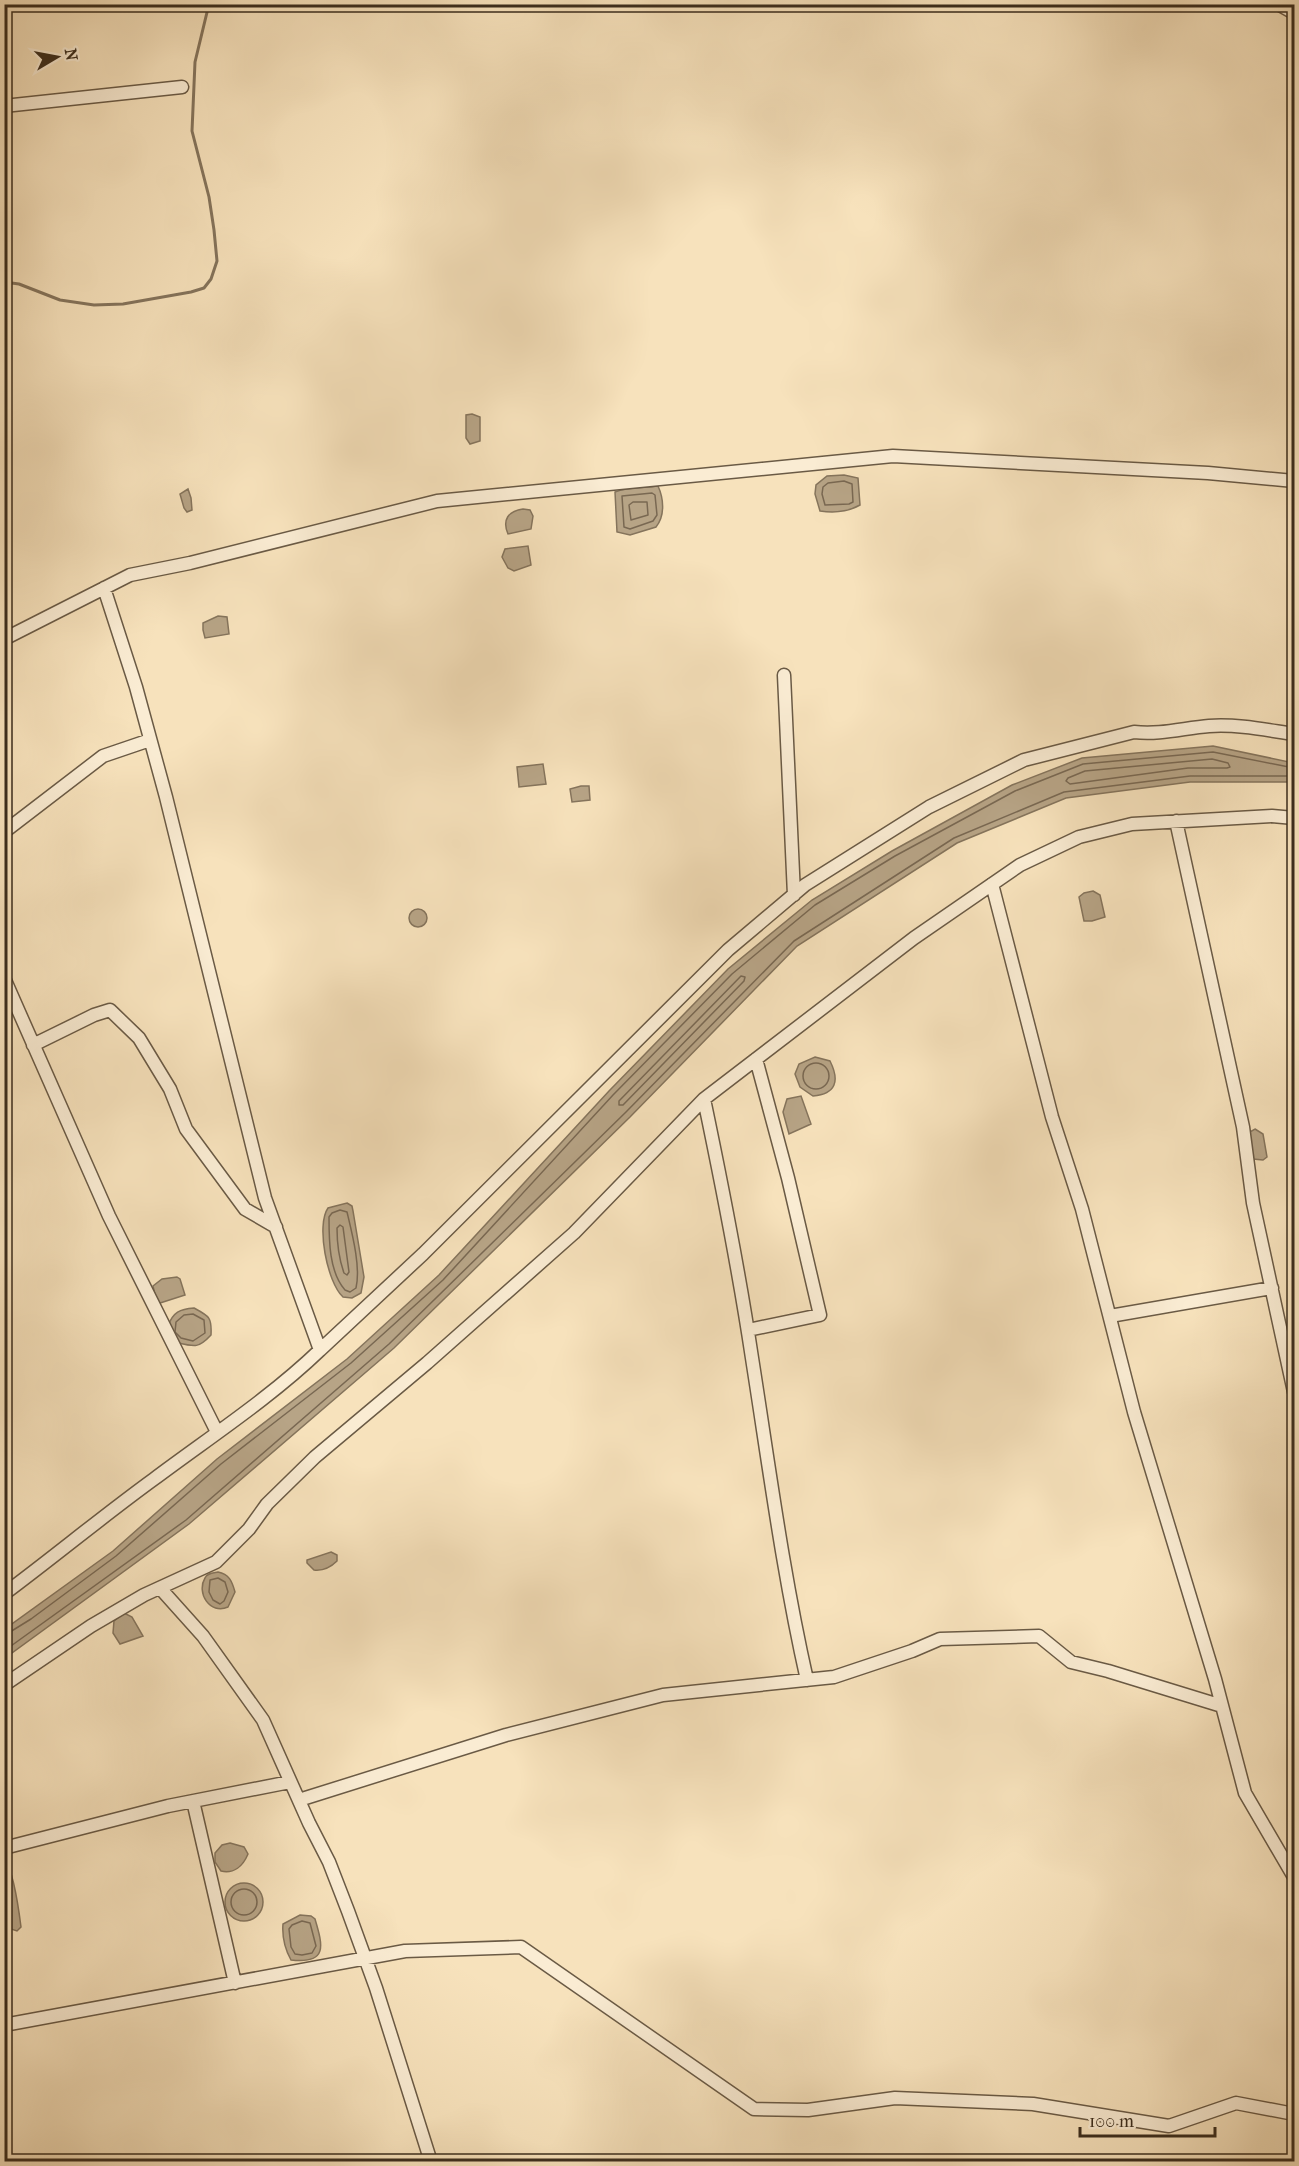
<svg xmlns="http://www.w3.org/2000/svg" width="1299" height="2166" font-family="'IM FELL French Canon',serif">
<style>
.water{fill:#b7a486;stroke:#85745c;stroke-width:1.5}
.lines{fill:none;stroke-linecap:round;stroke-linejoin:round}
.shore{stroke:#796852;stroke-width:1.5}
.stream{stroke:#85745c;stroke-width:3}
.minor-casing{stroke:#6a5a45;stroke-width:15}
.minor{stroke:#faecd3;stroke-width:12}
</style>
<rect width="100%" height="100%" fill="#f7e2bc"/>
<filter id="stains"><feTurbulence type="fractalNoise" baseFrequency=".00333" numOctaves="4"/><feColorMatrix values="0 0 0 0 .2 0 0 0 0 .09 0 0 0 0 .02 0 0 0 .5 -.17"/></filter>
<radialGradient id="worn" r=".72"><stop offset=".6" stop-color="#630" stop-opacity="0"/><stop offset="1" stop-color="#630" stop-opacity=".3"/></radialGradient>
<path class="water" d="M472 414 480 417V441L470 444 466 438V415Z
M844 475 858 478 860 505C848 512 834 513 820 511L815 494 816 485 827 476Z
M658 486C664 499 665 516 656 527L630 535 617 532 615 492C628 487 644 488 658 486Z
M188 489 191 498 192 510 187 512 184 508 180 494Z
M523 509 530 510 533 516 531 529 508 534C502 520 508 511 523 509Z
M528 546 531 565 514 571 508 568 502 557 505 549Z
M218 616 227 617 229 634 205 638 203 630V623Z
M1213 746 1294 763V782H1190L1066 798 957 843 797 946 630 1117 394 1348 189 1524 5 1658V1629L113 1551 217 1459 347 1359 439 1275 609 1091 728 969 812 900 892 851 1012 785 1082 758Z
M543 764 546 784 519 787 517 767Z
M581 786H589L590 800 572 802 570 789Z
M1093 891 1100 895 1105 917 1092 921H1084L1079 897 1084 893Z
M409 918a9 9 0 1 1 18 0a9 9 0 1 1-18 0Z
M815 1057 830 1061C840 1081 836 1094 813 1096L800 1087 795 1074 799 1064Z
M801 1096 811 1124 789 1134 783 1112 787 1099Z
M1255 1129 1263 1134 1267 1157 1263 1160 1253 1159 1251 1156 1248 1133Z
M347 1203 352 1206 353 1211 364 1277 361 1293 352 1298 343 1297C327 1282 316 1225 328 1208Z
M177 1277 180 1279 185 1295 157 1304 153 1286 162 1279Z
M194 1308C209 1316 212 1317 211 1335 199 1348 195 1347 178 1343L168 1326C173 1312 180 1309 194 1308Z
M331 1552 337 1555V1561C331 1567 323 1571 314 1570L307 1563V1560Z
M218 1572C229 1574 232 1581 235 1592L228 1607C210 1615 196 1593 205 1578 207 1573 213 1573 218 1572Z
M124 1613 132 1617 143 1636 120 1644 113 1633 114 1621Z
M230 1843 244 1847 248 1854C243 1866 234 1874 221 1871L215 1862V1853L222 1845Z
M5 1860C14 1873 19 1911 21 1927L17 1931 11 1929 5 1903Z
M225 1902a19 19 0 1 1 38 0a19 19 0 1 1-38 0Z
M300 1915 311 1916 315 1919C323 1946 328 1964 291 1960 285 1949 282 1936 283 1924Z"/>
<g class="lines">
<path class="shore" d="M844 481 852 484 853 502 849 504 825 505 822 494 823 487 828 483Z
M652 493 655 495 657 515 653 521 630 529 624 527 622 496Z
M633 502H647L648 515 631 520 629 505Z
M1212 759 1228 763 1230 767 1227 768H1188L1070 784 1066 781 1068 778 1085 771Z
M741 976 745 977 744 981 623 1105H619V1101Z
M803 1076a13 13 0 1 1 26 0a13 13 0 1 1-26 0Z
M340 1210 347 1212C352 1233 361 1267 356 1288L350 1292 345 1290C329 1272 329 1240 329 1217L332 1213Z
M340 1225 343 1227 349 1272 347 1275 344 1273C339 1259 337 1243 337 1228Z
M193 1314 204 1320 205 1333 193 1341 181 1338 175 1332 176 1322 184 1315Z
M218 1578 225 1582 228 1592 224 1601 220 1604 213 1600 209 1592 210 1580Z
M4 1633 10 1632 31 1619 116 1556 221 1464 351 1363 443 1280 613 1095 732 974 815 905 895 856 1015 791 1083 764 1213 752 1294 768
M4 1651 186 1520 389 1344 626 1112 794 941 954 838 1064 792 1190 776H1294
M231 1902a13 13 0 1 1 26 0a13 13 0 1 1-26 0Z
M302 1921 310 1923 316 1946 312 1953 302 1955 295 1954 291 1947 289 1929 292 1925Z"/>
<path class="stream" d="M4 282 19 284 60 300 94 305 123 304 191 292 204 288 211 279 217 261 214 230 209 197 192 131 195 62 209 4"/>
<defs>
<path id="minor" d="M1278 4 1294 13
M4 106 182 87
M4 639 130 575 190 563 437 501 893 456 1208 473 1294 481
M784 675 794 895
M1176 821 1243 1127 1253 1203 1294 1392
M4 832 103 756 150 740
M992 884 1052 1117 1082 1209 1134 1412 1215 1679 1245 1793 1294 1877
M4 978 109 1216 217 1432
M33 1045 94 1015 110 1010 139 1038 170 1089 186 1129 245 1209 276 1227
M704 1099C722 1185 739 1271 752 1358 769 1466 783 1574 807 1680
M1110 1316 1272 1288
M748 1330 820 1315 788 1178 756 1059
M320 1350 423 1254 728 950 805 885 929 807 1024 760 1134 732C1160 735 1184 728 1209 726 1238 724 1266 730 1294 734
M160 1588 203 1636 263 1720 309 1823 329 1862 348 1911 376 1988 431 2162
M4 1594C55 1556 103 1516 154 1479 210 1437 270 1398 320 1350L265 1198 166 797 136 687 104 588
M4 1685 91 1626 144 1595 216 1562 249 1529 267 1504 315 1457 427 1363 574 1233 704 1099 914 938 1020 865 1079 837 1132 824 1272 816 1294 818
M299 1800 506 1735 663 1695 834 1677 912 1651 940 1639 1039 1636 1071 1662 1108 1671 1222 1706
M193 1801 235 1983
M4 1848 168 1806 290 1782
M4 2025 405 1951 521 1947 754 2109 808 2110 895 2098 1033 2104 1169 2126 1236 2103 1294 2114"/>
</defs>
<use href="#minor" class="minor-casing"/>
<use href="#minor" class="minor"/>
</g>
<rect width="1299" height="2166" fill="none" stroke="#f7e2bc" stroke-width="24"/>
<rect x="6" y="6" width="1287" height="2154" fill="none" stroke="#3b2d1d" stroke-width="3"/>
<rect x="12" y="12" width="1275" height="2142" fill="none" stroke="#3b2d1d" stroke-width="1.5"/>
<g transform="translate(57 57) rotate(80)" stroke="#faecd3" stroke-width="4.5" paint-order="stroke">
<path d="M0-4.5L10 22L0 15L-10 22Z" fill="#3b2d1d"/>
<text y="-9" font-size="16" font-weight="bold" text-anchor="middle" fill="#3b2d1d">N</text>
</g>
<path d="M1080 2127v9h135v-9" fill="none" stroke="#3b2d1d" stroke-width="3"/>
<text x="1089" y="2127" font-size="18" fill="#3b2d1d" stroke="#faecd3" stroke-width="4.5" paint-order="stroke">100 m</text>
<rect width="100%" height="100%" filter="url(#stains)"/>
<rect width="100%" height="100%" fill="url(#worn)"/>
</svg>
